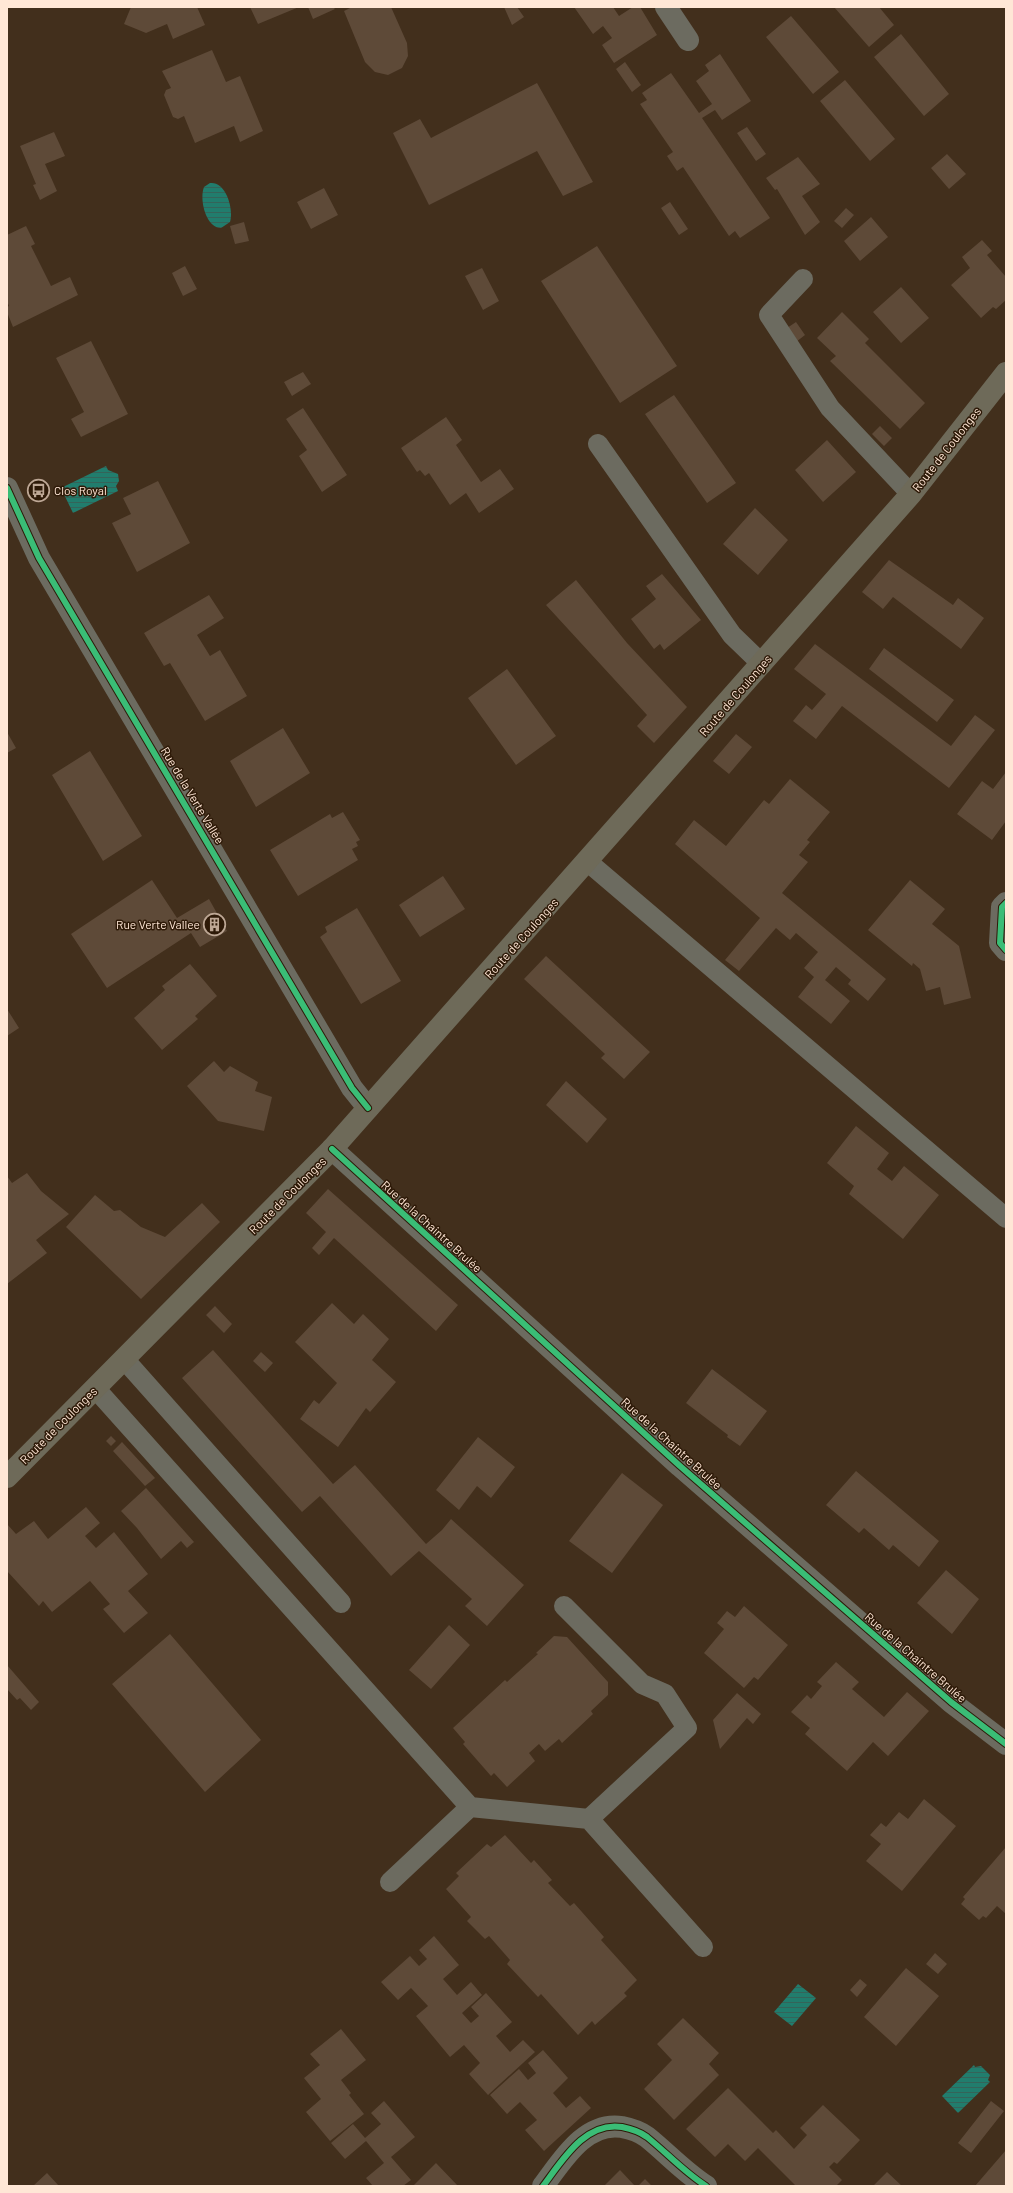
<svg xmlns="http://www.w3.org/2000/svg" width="1013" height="2193" font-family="Barlow,sans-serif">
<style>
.water{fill:url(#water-rules)}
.building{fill:#5e4a38}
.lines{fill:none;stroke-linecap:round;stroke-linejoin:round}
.service{stroke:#6c6b60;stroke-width:20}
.minor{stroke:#6c6b60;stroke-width:22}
.primary{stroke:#6e6a59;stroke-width:22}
.cycleway-casing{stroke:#2e1a08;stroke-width:8}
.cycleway{stroke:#3abd76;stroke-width:6}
.labels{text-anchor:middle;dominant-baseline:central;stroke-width:3;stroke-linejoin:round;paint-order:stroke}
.street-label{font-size:12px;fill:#ffe7d6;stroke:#2e1a08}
.poi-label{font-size:12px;fill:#ffe7d6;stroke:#2e1a08;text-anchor:start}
</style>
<defs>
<pattern id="water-rules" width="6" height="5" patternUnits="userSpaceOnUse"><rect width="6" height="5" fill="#217d6d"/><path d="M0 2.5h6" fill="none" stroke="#346459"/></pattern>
</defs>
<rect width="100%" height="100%" fill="#422f1c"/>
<path class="water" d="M210 183C226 181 234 209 230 222L221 228C206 228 199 200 204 187Z
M106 466 108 470 118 474 119 481 116 486 118 491 73 513 61 488Z
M798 1984 816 1998 792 2026 774 2012Z
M974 2065 975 2067 981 2066 990 2075 988 2080 990 2082 958 2113 942 2096Z"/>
<path class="building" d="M131 7H197L205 25 173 39 167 24 146 33 124 24Z
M250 7H299L258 24Z
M308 7H333L335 9 313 19Z
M352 7H391L407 43 408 56 402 68 388 75 375 72 365 62 344 11Z
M504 7H517L524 17 512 25Z
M574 7H613L619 16 633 7H640L657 35 614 63 602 45 612 38 603 26 593 34Z
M834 7H879L894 25 869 47Z
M791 16 839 72 813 94 766 37Z
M901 34 949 94 924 116 874 57Z
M212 50 226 82 240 76 263 131 240 142 234 126 195 143 184 116 178 119 173 117 164 95 166 90 171 88 162 71Z
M720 54 751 101 722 120 715 110 702 118 770 218 740 238 735 231 729 236 683 167 677 171 667 156 673 152 640 104 647 100 642 93 671 73 699 113 712 104 696 81 709 71 705 65Z
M625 62 641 85 632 92 616 69Z
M845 80 895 139 870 161 820 101Z
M537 83 593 182 563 196 537 151 429 205 393 133 420 119 431 138Z
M747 127 766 154 756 161 737 133Z
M54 132 65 156 45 164 57 191 40 200 33 185 36 184 20 146Z
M947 154 966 174 949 189 931 168Z
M798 157 820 184 802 196 820 222 805 235 777 189 775 190 766 178Z
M324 188 338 215 311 229 297 202Z
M670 202 688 229 679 235 661 208Z
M846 208 854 215 842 228 834 221Z
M871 217 888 237 860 261 844 241Z
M244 222 249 241 235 244 230 226Z
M26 226 35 244 31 246 51 286 70 277 78 295 13 327 7 312V307L9 306 7 301V235Z
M982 240 992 251 987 255 1006 277V300L996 309 993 307 981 318 951 285 970 268 962 257Z
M597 246 677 366 620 403 541 281Z
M185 266 197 289 183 296 172 273Z
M482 268 499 301 483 310 465 276Z
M901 287 929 318 901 343 873 312Z
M842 312 869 339 865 343 925 403 900 429 830 361 836 356 817 338Z
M796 322 805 335 796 342 787 328Z
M91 341 128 414 81 437 71 419 84 412 56 358Z
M303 372 311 384 292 396 284 382Z
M674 395 736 483 707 503 645 414Z
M303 408 347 475 322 492 299 456 307 450 286 419Z
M446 417 462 440 456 445 481 482 500 469 514 489 479 513 466 493 450 505 429 473 425 476 420 470 417 472 401 448Z
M880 426 892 438 884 446 872 434Z
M827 440 856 472 823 502 795 470Z
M158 481 190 543 137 572 112 523 131 514 123 498Z
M755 508 788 540 758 575 723 544Z
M889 560 953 605 958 598 984 618 961 649 893 597 883 609 862 592Z
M662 574 701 620 664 650 660 644 654 649 631 619 656 599 646 586Z
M576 580 627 643 687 707 654 743 637 726 647 715 546 605Z
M209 595 224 618 197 635 210 656 220 650 247 696 205 721 170 663 164 666 144 633Z
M815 644 951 746 975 715 995 730 949 788 842 706 816 739 793 721 806 705 812 710 826 694 794 669Z
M884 648 954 700 937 722 869 669Z
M507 669 556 736 516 765 468 698Z
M283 728 310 773 256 807 230 761Z
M7 732 16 748 7 753Z
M736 734 752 747 729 774 713 761Z
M90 751 142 836 103 861 52 775Z
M1006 772V821L992 840 957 814 982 781 993 789Z
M790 779 830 812 807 840 810 842 799 855 808 862 782 893 886 979 868 1001 848 984 851 980 836 967 825 980 850 1001 831 1024 798 997 814 977 804 968 818 952 796 933 790 940 776 928 739 971 725 960 760 918 675 844 694 820 726 846 764 800 769 804Z
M343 812 360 840 356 842 358 846 352 849 358 860 298 896 270 850 330 814 332 818Z
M443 876 465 909 420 937 399 905Z
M152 880 177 918 209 899 227 931 200 947 191 933 107 988 71 934Z
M910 880 945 909 932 924 959 946 971 998 944 1005 940 987 926 991 920 969 913 963 912 966 868 930Z
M357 908 401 981 361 1004 320 937 327 932 325 927Z
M546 956 650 1052 624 1079 601 1058 605 1054 524 979Z
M190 964 217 996 195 1016 198 1019 162 1050 134 1018 165 990 162 986Z
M7 1009 19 1028 7 1036Z
M214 1061 224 1072 230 1066 258 1082 255 1091 272 1097 264 1131 218 1121 187 1086Z
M566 1081 607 1119 587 1143 546 1105Z
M856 1126 889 1153 877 1169 892 1181 904 1166 939 1195 903 1239 849 1194 854 1186 827 1163Z
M27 1173 41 1191 69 1214 36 1240 47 1253 7 1284V1176L12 1183Z
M328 1189 458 1305 436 1331 334 1238 319 1255 312 1248 326 1232 306 1213Z
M95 1195 114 1211 120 1210 141 1227 165 1237 202 1203 220 1222 141 1299 66 1227Z
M332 1303 354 1324 363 1314 389 1339 372 1360 396 1382 370 1412 366 1408 338 1447 300 1419 314 1400 319 1404 337 1383 295 1342Z
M215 1306 232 1324 224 1333 206 1315Z
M213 1350 333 1484 355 1465 426 1544 442 1530 451 1519 524 1585 487 1626 465 1606 472 1599 419 1551 391 1576 320 1496 302 1512 182 1378Z
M261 1352 273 1363 265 1372 253 1361Z
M712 1369 767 1411 740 1446 727 1437 728 1435 686 1403Z
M111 1436 116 1441 111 1446 106 1441Z
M478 1437 515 1467 491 1498 477 1486 459 1510 436 1490Z
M122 1442 155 1478 145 1486 113 1451Z
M856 1471 939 1541 919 1567 893 1545 889 1550 864 1528 859 1533 826 1505Z
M622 1473 663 1505 612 1573 569 1541Z
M146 1488 194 1542 187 1548 181 1541 161 1559 137 1528 121 1511Z
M86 1507 100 1523 85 1536 96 1548 114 1532 148 1574 128 1591 148 1613 124 1633 103 1609 110 1604 90 1581 52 1612 43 1601 39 1606 7 1571V1524L16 1534 34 1521 48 1539Z
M946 1570 979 1599 952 1634 917 1603Z
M744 1606 788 1645 758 1680 754 1677 744 1688 704 1653 724 1629 717 1623 727 1611 735 1617Z
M449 1625 470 1645 431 1689 409 1670Z
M170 1634 261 1740 205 1792 112 1684Z
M554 1636 567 1637 608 1682V1695L591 1711 593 1714 562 1743 559 1739 545 1751 539 1744 529 1753 535 1761 507 1787 494 1773 491 1776 463 1744 465 1742 453 1728 505 1680 507 1682 538 1654 536 1653Z
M836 1662 859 1682 852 1689 884 1717 907 1692 929 1711 888 1756 873 1742 847 1771 805 1734 810 1728 791 1712 807 1695 811 1699 822 1686 817 1682Z
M7 1665 39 1702 31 1710 20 1698 17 1700 7 1689Z
M737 1693 761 1714 753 1724 747 1718 720 1749 713 1720Z
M924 1799 956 1826 902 1891 866 1861 881 1844 870 1835 881 1823 886 1827 899 1812 908 1819Z
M505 1835 531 1863 534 1860 552 1880 548 1883 570 1906 574 1903 604 1937 601 1940 637 1980 624 1993 627 1996 595 2025 592 2021 578 2035 541 1994 538 1997 507 1964 510 1960 489 1936 485 1939 467 1921 471 1917 446 1889 459 1876 456 1873 487 1844 491 1847Z
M1006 1847V1914L997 1906 986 1918 983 1916 979 1920 961 1904 965 1899 963 1897Z
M434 1936 459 1965 443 1979 457 1995 471 1982 482 1995 462 2013 471 2023 479 2016 471 2007 486 1993 512 2022 496 2036 510 2052 523 2040 535 2052 488 2095 469 2074 480 2063 464 2045 450 2057 416 2016 428 2006 411 1988 398 2000 381 1982 410 1956 419 1966 427 1959 419 1950Z
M935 1953 947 1964 938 1974 926 1964Z
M906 1968 939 1996 896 2046 864 2017Z
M860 1979 867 1985 857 1997 850 1990Z
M683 2018 719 2053 709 2064 719 2075 674 2120 644 2089 672 2060 657 2044Z
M341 2029 366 2060 341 2080 351 2093 349 2095 364 2114 330 2141 306 2112 321 2099 304 2078 320 2065 310 2054Z
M543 2050 568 2078 553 2093 566 2108 580 2096 591 2108 544 2151 525 2130 537 2120 520 2102 507 2114 490 2095 519 2069 528 2080 536 2073 528 2063Z
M728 2088 773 2133 776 2130 794 2149 807 2135 800 2128 823 2105 860 2140 837 2164 834 2162 829 2167 842 2180 836 2186H796L758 2148 745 2161 728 2144 715 2157 686 2129Z
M384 2101 415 2137 391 2157 411 2180 403 2186H373L366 2178 384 2163 366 2141 345 2159 331 2143 353 2124 365 2138 381 2124 371 2113Z
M991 2101 1004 2111 971 2153 958 2143Z
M1006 2150V2186H975Z
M436 2163 458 2186H413Z
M620 2170 635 2186H604Z
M887 2172 902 2186H873Z
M47 2173 59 2186H33Z
M645 2179 652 2186H638Z"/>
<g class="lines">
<path class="service" d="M803 279 769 315 830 408 911 494
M598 444 732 635 762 664
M588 862 1006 1218
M124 1359 341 1603
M95 1388 470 1807 589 1819 703 1947
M564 1606 642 1684 665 1694 687 1728 589 1819
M390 1882 470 1807"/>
<path class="minor" d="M666 7 688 40
M7 488 39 558 352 1088 368 1108
M1006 903 1002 907 1000 943 1006 950
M332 1149 680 1466 951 1702 1006 1744
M543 2186C562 2161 585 2121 622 2127 632 2129 639 2131 647 2137 667 2153 684 2172 706 2186"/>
<path class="primary" d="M7 1477 332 1149 911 494 1006 373"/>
<defs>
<path id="cycleway" d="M7 488 39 558 352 1088 368 1108
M1006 903 1002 907 1000 943 1006 950
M332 1149 680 1466 951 1702 1006 1744
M543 2186C562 2161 585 2121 622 2127 632 2129 639 2131 647 2137 667 2153 684 2172 706 2186"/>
</defs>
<use href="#cycleway" class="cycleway-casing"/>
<use href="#cycleway" class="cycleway"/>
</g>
<defs>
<symbol id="bus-ring" viewBox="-11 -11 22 22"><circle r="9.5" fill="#2e1a08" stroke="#bda795" stroke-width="1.5"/><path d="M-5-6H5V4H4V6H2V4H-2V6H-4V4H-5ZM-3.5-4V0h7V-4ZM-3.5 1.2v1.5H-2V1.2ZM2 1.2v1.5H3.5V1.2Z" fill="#bda795"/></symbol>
<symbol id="building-ring" viewBox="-11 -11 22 22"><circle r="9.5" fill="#2e1a08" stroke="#bda795" stroke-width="1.5"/><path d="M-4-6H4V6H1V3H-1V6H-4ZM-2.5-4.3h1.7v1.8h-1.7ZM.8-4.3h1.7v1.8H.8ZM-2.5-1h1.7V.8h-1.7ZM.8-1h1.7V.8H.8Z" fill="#bda795"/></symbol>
</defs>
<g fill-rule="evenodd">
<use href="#bus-ring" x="26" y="478" width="25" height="25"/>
<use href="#building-ring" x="202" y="912" width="25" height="25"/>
</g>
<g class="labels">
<g class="street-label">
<text transform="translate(946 449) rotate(-52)">Route de Coulonges</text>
<text transform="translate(735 695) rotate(-49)">Route de Coulonges</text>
<text transform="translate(193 795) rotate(59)">Rue de la Verte Vallée</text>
<text transform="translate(521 938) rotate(-48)">Route de Coulonges</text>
<text transform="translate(287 1195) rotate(-45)">Route de Coulonges</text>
<text transform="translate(432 1226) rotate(42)">Rue de la Chaintre Brulée</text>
<text transform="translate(58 1425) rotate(-45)">Route de Coulonges</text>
<text transform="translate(672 1443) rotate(42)">Rue de la Chaintre Brulée</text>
<text transform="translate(916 1657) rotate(41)">Rue de la Chaintre Brulée</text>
</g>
<g class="poi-label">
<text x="54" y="490">Clos Royal</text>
<text x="200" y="924" text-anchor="end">Rue Verte Vallee</text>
</g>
</g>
<rect width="1013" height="2193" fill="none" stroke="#ffe7d6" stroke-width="16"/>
</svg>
